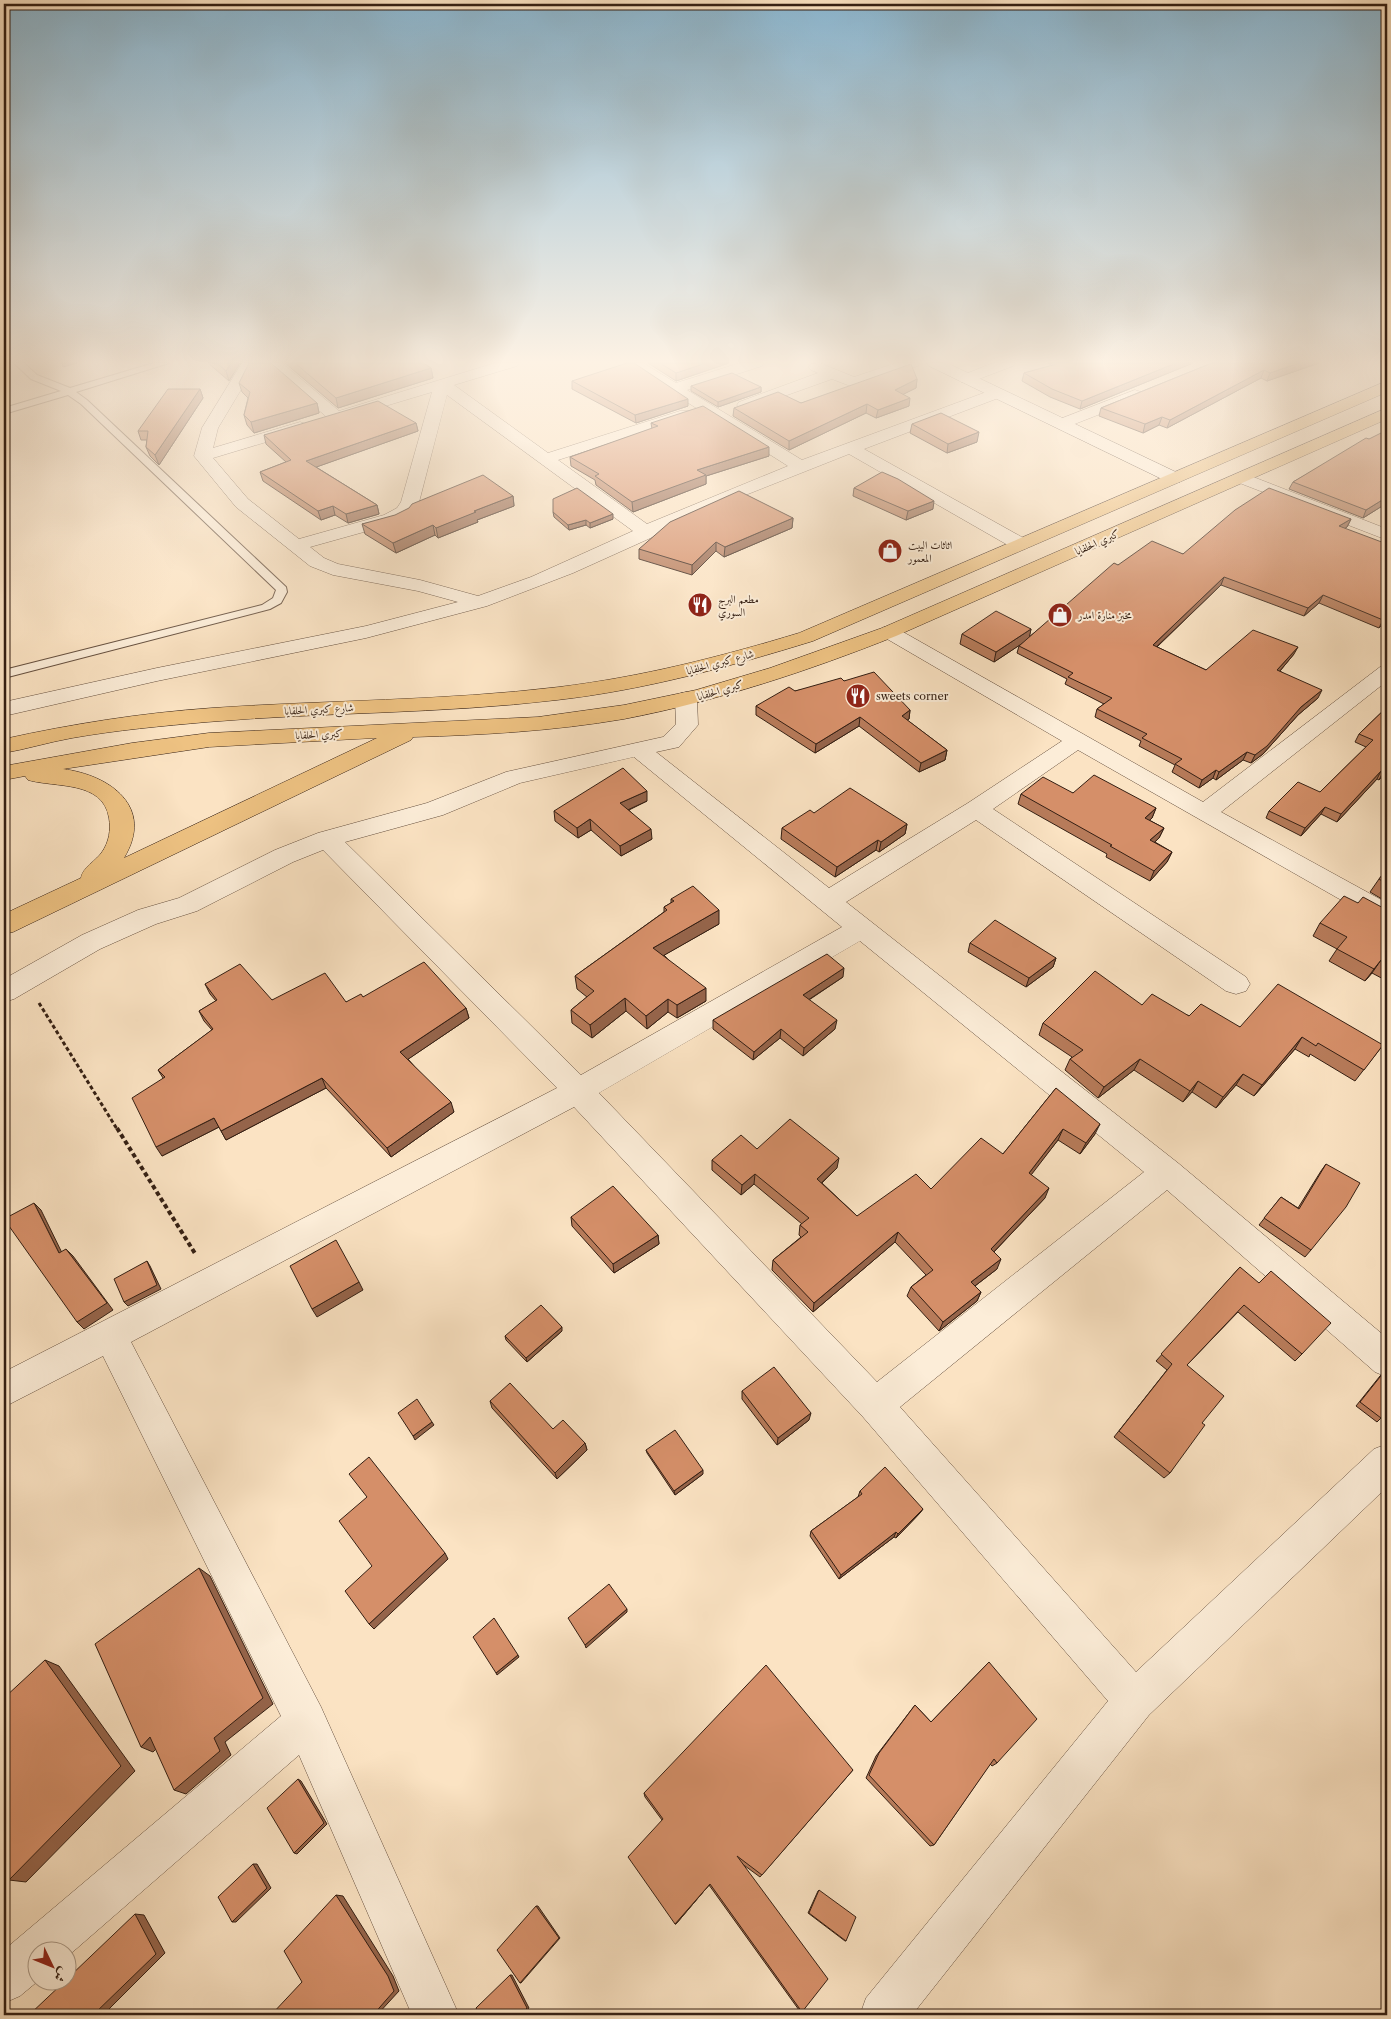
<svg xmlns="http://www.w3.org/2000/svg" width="1391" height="2019" font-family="'Libre Caslon Text',Amiri,serif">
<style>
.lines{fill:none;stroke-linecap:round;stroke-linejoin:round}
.lane-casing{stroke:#66503f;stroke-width:2}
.street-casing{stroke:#66503f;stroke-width:1}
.secondary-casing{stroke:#341f13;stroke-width:1}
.primary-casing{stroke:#341f13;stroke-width:1}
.path-far1{stroke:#341f13;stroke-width:3;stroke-dasharray:4 2.5;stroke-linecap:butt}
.path{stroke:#341f13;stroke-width:4;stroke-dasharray:4.5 3;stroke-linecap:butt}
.lane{fill:#fcedd8;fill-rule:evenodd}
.street{fill:#fcedd8;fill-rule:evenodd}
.secondary{fill:#fcedd8;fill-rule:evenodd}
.primary{fill:#eec282;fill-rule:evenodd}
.wall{fill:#b77b5a;stroke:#341f13}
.shaded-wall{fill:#95644a;stroke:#341f13}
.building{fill:#d58f69;stroke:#341f13}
.labels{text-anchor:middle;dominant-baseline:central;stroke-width:4;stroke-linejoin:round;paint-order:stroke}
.far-street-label{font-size:11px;fill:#341f13;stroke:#fcedd8}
.far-poi-label{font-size:11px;fill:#341f13;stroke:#fcedd8;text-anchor:start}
</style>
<rect width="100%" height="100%" fill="#fbe3c3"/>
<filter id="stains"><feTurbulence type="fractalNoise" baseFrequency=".004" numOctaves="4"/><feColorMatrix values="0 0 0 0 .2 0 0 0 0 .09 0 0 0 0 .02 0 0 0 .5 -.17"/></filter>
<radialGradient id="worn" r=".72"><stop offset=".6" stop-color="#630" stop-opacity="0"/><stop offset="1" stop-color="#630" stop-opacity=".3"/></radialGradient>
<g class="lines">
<defs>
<path id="lane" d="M14 363H24L37 375 70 388 154 363H169L76 392 87 400 286 587 287 592 281 603 270 609 4 678V670L262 605 273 598 276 590 81 404 68 395 4 414V408L61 391 31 379Z"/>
<path id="street" d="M242 363H257L218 428 213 448 300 422 306 424 308 427 306 430 213 458 248 499 299 539 384 515 397 508 401 502 432 392 352 416 342 417 335 421 329 419 271 369 268 366 270 363H282L339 411 495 363H519L517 366 454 385 548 453 680 411H692L694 414 692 417 558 460 647 524 788 466 625 363H643L676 383 740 363H764L762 366 687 390 802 460 989 391H1001L1003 394 1001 397 864 449 1027 540 1029 544 1027 548 1020 550 1013 548 849 454 748 494 573 573 487 606 366 638 157 681 4 716V702L157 668 366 626 458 602 418 591 333 575 310 566 236 507 194 456 202 428ZM447 395 633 531 531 577 478 596 420 580 338 564 324 558 310 547 396 523 410 516 419 502Z
M820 363 854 377 896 363H920L918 366 853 387 832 379 751 408H739L737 405 739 402 818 373 811 370 808 367 811 364Z
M993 363H1015L1013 366 971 382H961L958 379 961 376Z
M1135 390 1141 392 1143 395 1141 398 1067 427H1055L1053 424 1055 421Z
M1243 473 1387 529V540L1237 482 1234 478 1237 474Z
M889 626 896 628 1203 802 1380 667 1387 665V681L1221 812 1387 903V923L1378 921 1078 750 993 809 1246 977 1250 984 1246 991 1236 994 1226 991 976 820 846 902 1178 1163 1387 1338V1377L1375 1372 1167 1190 900 1407 1136 1672 1374 1449 1387 1444V1487L1149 1715 912 2015H860L866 1998 1108 1701 863 1417 574 1107 131 1342 321 1707 459 2015H412L299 1755 68 1956V1952H38V1981L20 1996 4 2003V1950L281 1716 103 1356 4 1407V1372L557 1088 323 850 293 862 197 911 156 924 100 949 14 999 4 1002V979L82 935 138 910 179 898 275 850 318 833 427 803 506 772 663 737 676 724 675 699 678 694 686 692 694 694 697 699 698 725 679 747 656 752 829 888 968 803 1062 741 882 636 879 632 882 628ZM634 757 842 927 581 1075 345 842 443 815 520 783ZM860 941 1144 1172 877 1382 599 1093Z"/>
<path id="secondary" d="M927 363H947L1180 474 1183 478 1180 482 1174 483 1168 482 929 366Z"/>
<path id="primary" d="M1387 381V392L813 641C729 667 644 690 557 700 441 714 323 712 207 722 162 726 117 730 72 738 49 742 27 749 4 753V739C72 724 141 713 212 708 327 700 444 701 559 687 641 677 720 657 799 633Z
M1387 408V419L896 636C808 671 718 701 624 719 554 731 483 735 413 737L411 740 13 932 4 934V914L81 878C82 868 97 860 102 852 109 842 111 830 109 818 103 780 55 788 28 780L25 776 4 780V766L132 743 209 733 538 717 624 705 696 690 770 668 882 628ZM377 738 124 858C155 807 110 775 63 769L209 747Z"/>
</defs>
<use href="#lane" class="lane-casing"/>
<use href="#street" class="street-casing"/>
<use href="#secondary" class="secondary-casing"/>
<use href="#primary" class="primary-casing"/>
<path class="path-far1" d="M39 1003 117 1129"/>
<path class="path" d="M117 1128 196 1255"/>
<use href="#lane" class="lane"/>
<use href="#street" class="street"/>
<use href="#secondary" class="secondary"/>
<use href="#primary" class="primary"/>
</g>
<path class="wall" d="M208 363H240L229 381Z
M285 363H423L431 368 433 378 338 408Z
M648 363H729L676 381Z
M1048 363H1193L1080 409 1050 397 1022 381 1024 373 1052 366Z
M1212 363H1319L1267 381 1261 378 1167 428 1159 425 1143 433 1099 416 1101 408Z
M917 379 916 388 903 394 909 406 876 418 866 413 789 450 733 416 734 408 801 403Z
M572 381 688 406 636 423 572 389Z
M239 383 317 403 319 413 254 433 247 425 244 415 248 398 242 392Z
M691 386 761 387V392L718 407 691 391Z
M200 389 203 398 159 465 150 456 146 447 147 440H141L138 431Z
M416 423 418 431 316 467 377 505 379 514 348 523 335 515 321 520 263 481 260 472 286 462 266 444 264 435Z
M651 423 769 456 706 476V484L633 512 596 485 595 480 571 466 570 457 652 429Z
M912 424 977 442 947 453 910 433Z
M1369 439 1387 503 1363 518 1289 489 1293 482Z
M854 488 933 509 906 520 853 496Z
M513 496 514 506 477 520 478 522 438 538 435 535 396 553 365 534 362 524Z
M553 512 613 519 590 528 586 525 569 530 554 517Z
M793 518 792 528 724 557 716 551 692 575 639 559V549Z
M1351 519 1347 527 1345 528 1387 620 1379 628 1319 603 1304 616 1221 585 1157 647 1206 670 1294 654 1280 671 1318 698 1298 715 1263 754 1251 763 1243 760 1216 780 1213 778 1199 788 1172 772 1175 765 1139 746 1141 741 1095 717 1097 709 1104 704 1065 684 1067 679 1017 653 1019 646 1021 644 994 662 960 644 962 634 1031 629 1029 637 1118 565 1183 554Z
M844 681 910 710 909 719 907 720 947 750 945 760 919 772 859 726 815 753 756 715V706L795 691Z
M1387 707V770L1379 780 1377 779 1337 822 1321 814 1301 836 1266 818 1269 811 1320 792 1366 747 1355 742 1359 734Z
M1073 793 1156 808 1152 818 1149 820 1164 828 1159 838 1155 842 1172 852 1167 862 1150 881 1106 857 1107 854 1018 804 1021 794Z
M647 801 629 810 652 839 621 856 591 830 578 838 555 821 554 811Z
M814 813 907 824 905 834 879 852 876 850 835 877 781 839 782 828Z
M1387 869V902L1370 892 1379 879Z
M671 899 719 924 664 955 706 1001 677 1018 668 1012 647 1029 626 1011 592 1038 572 1023 571 1010 587 997 577 989 575 976 664 912V907L671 903Z
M1358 903 1387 910V981L1372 973 1365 981 1329 961 1337 949 1313 936 1320 923Z
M970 943 1056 958 1053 967 1026 987 968 952Z
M843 977 809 1000 835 1029 803 1056 780 1038 753 1060 713 1029V1020Z
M205 984 272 1000 346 1002 363 997 466 1008 469 1018 408 1059 454 1112 391 1157 326 1088 226 1140 219 1127 162 1156 163 1078 158 1070 212 1030 204 1021 199 1011 216 1001 210 994Z
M1142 1005 1240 1027 1383 1045 1355 1081 1310 1054 1309 1057 1295 1049 1254 1096 1236 1085 1216 1108 1192 1092 1183 1102 1134 1070 1098 1098 1065 1070 1070 1059 1072 1057 1039 1035 1043 1023Z
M1056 1088 1095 1134 1080 1154 1058 1140 1031 1174 1045 1198 994 1252 997 1269 975 1286 981 1292 977 1301 939 1331 907 1296 911 1287 926 1275 895 1242 813 1312 772 1270 773 1260 801 1237 799 1235 800 1225 802 1224 754 1184 741 1195 712 1170V1160L757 1149 837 1168 822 1183 857 1216 931 1189 1003 1154Z
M1326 1164 1311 1250 1305 1257 1259 1225 1281 1197 1298 1208 1321 1171Z
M571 1217 658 1235 659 1244 614 1273 572 1226Z
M1240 1267 1302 1354 1295 1361 1238 1312 1187 1365 1202 1423 1170 1473 1164 1478 1114 1437 1167 1370 1156 1361Z
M562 1331 527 1362 506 1340 505 1336Z
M1384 1372 1381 1418 1377 1422 1356 1406 1380 1376Z
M742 1391 809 1420 777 1445 742 1399Z
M490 1401 553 1429 585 1443 587 1450 557 1479 492 1408Z
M646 1450 703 1474 675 1495 647 1453Z
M860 1491 923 1509 920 1513 896 1538 894 1537 839 1579 810 1536 811 1531 858 1497Z
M989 1662 997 1763 992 1766 990 1764 934 1845 930 1846 866 1778 876 1756 915 1705 931 1722Z
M853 1770 760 1877 741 1863 802 2012 799 2010 709 1885 676 1924H675L662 1820 645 1797 644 1793Z
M819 1890 846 1941H845L808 1913 818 1891Z"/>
<path class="shaded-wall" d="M62 363H77L63 367Z
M231 363H240L229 381 226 371Z
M706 363H729L676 381V373Z
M1176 363H1193L1080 409 1082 401Z
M1299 363H1319L1267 381 1270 373Z
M431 368 433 378 338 408 336 398Z
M1264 370 1261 378 1167 428 1170 420Z
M917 379 916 388 894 399 895 390Z
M761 387V392L718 407V402Z
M200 389 203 398 159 465 155 455Z
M910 398 909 406 876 418 878 410Z
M688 399V406L636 423 635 415Z
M317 403 319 413 254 433 251 422Z
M867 404 866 413 789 450V441Z
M1162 417 1159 425 1143 433 1145 424Z
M416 423 418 431 308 470 306 461Z
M979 432 977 442 947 453 948 444Z
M769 447V456L706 476V484L633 512 632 502 697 470Z
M513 496 514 506 477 520 478 522 438 538 436 528 474 511Z
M1387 497V503L1363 518 1366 510Z
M934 501 933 509 906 520 908 511Z
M377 505 379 514 348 523 346 514Z
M333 506 335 515 321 520 318 511Z
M613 514V519L590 528V523Z
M793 518 792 528 724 557 725 547Z
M1351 519 1347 527 1336 534 1339 526Z
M586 520V525L569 530 568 525Z
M433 525 435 535 396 553 393 543Z
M716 542V551L692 575V565Z
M1224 577 1221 585 1150 653 1153 645Z
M1323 595 1319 603 1304 616 1308 608Z
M1387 616V620L1379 628 1383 620Z
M1031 629 1029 639 994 662 996 652Z
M1298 647 1294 654 1274 678 1277 670Z
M1322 690 1318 698 1298 715 1263 754 1251 763 1255 755 1301 707Z
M910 710 909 719 900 725 902 716Z
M860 717 859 726 815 753 816 744Z
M947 750 945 760 919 772 921 763Z
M1247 752 1243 760 1216 780 1219 772Z
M1387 768V770L1379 780 1383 772Z
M1216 770 1213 778 1199 788 1202 780Z
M1381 771 1377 779 1337 822 1341 814Z
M647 791V801L621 813 620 803Z
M1325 807 1321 814 1301 836 1305 828Z
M1156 808 1152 818 1141 828 1145 818Z
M590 819 591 830 578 838 577 828Z
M907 824 905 834 879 852 881 842Z
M1164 828 1159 838 1146 850 1150 840Z
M651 829 652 839 621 856 620 846Z
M878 840 876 850 835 877 837 867Z
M1172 852 1167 862 1150 881 1154 871Z
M719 910V924L654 961 653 948Z
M1056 958 1053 967 1026 987 1029 978Z
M1381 960 1372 973 1365 981 1374 969Z
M844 968 843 977 802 1004 803 995Z
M706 988V1001L677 1018V1005Z
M625 998 626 1011 592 1038 590 1025Z
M668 999V1012L647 1029 646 1016Z
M466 1008 469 1018 404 1062 400 1052Z
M837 1020 835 1029 803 1056 804 1048Z
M781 1029 780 1038 753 1060 754 1052Z
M1302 1037 1295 1049 1254 1096 1262 1085Z
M1140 1059 1134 1070 1098 1098 1104 1087Z
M1243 1074 1236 1085 1216 1108 1223 1097Z
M322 1078 326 1088 226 1140 221 1131Z
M1198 1081 1192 1092 1183 1102 1190 1091Z
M451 1102 454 1112 391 1157 387 1148Z
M214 1118 219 1127 162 1156 156 1147Z
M1100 1124 1095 1134 1080 1154 1086 1143Z
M1063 1129 1058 1140 1025 1183 1029 1173Z
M839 1158 837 1168 815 1189 817 1179Z
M755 1174 754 1184 741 1195 742 1185Z
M1049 1188 1045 1198 987 1259 991 1249Z
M34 1203 41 1210 66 1261 59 1253Z
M898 1232 895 1242 813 1312 814 1303Z
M658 1235 659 1244 614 1273 613 1264Z
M66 1249 73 1256 113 1310 84 1329 77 1322Z
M1001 1259 997 1269 967 1292 971 1282Z
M147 1261 150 1266 161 1289 128 1306 124 1302Z
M359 1282 363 1290 317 1317 312 1309Z
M981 1292 977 1301 939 1331 943 1322Z
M562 1327V1331L527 1362 526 1358Z
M811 1413 809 1420 777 1445 778 1438Z
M432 1422 434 1425 415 1440 413 1436Z
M585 1443 587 1450 557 1479 555 1473Z
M703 1470V1474L675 1495 674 1491Z
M923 1509 920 1513 896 1538 898 1534Z
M896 1532 894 1537 839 1579 841 1575Z
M445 1553 448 1559 374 1629 369 1624Z
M199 1568 210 1576 273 1704 225 1742 231 1755 186 1794 174 1790 214 1738Z
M627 1609V1612L586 1648 585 1645Z
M518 1655 519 1657 497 1675 496 1673Z
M45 1660 59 1666 135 1771 26 1882 9 1880Z
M150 1737 163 1742 153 1752 141 1747Z
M298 1779 301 1781 327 1824 297 1854 294 1853Z
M253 1864H257L271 1888 236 1922H232Z
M710 1884 709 1885 676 1924H675Z
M336 1895 343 1896 393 1976 399 1991 377 2015H373Z
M536 1906H538L560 1938 521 1983H520Z
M135 1914 144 1915 165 1953 103 2015H93Z
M510 1975H512L529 2008 521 2015H520Z"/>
<path class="building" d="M217 363H231L226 371Z
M249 363H271L317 403 251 422 244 415 250 392 239 383Z
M295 363H423L431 368 336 398Z
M627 363H634L688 399 635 415 572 381Z
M660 363H706L676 373Z
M1060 363H1176L1082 401 1052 389 1024 373Z
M1212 363H1299L1270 373 1264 370 1170 420 1162 417 1145 424 1101 408Z
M911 364 917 379 895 390 910 398 878 410 867 404 789 441 734 408 778 392 801 403Z
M732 373 761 387 718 402 691 386Z
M168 389H200L155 455 146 447 148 431H138Z
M378 401 416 423 306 461 377 505 346 514 333 506 318 511 260 472 291 460 264 435Z
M703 406 769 447 697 470 706 475 632 502 595 476 599 474 570 457 658 426 651 423Z
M941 413 979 432 948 444 912 424Z
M1383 432 1387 434V497L1366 510 1293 482 1366 438 1369 439Z
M882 472 898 479 934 501 908 511 854 488Z
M483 475 513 496 474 511 476 512 436 528 433 525 393 543 362 524 395 515 409 508 412 504Z
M577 488 613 514 590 523 586 520 568 525 553 512V499Z
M1269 488 1351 519 1339 526 1387 544V616L1383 620 1323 595 1308 608 1224 577 1153 645 1206 670 1253 630 1298 647 1277 670 1322 690 1301 707 1267 746 1255 755 1247 752 1219 772 1216 770 1202 780 1175 764 1182 759 1142 738 1147 734 1097 709 1112 698 1068 677 1073 673 1019 646 1114 563 1118 565 1152 541 1183 554 1235 510Z
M739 491 793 518 725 547 716 542 692 565 639 549 670 522Z
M996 611 1031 629 996 652 962 634Z
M874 672 910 710 902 716 947 750 921 763 860 717 816 744 756 706 789 687 795 691 841 678 844 681Z
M1387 707V740L1385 742 1387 743V768L1383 772 1381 771 1341 814 1325 807 1305 828 1269 811 1298 782 1320 792 1373 740 1359 734Z
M623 768 647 791 620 803 651 829 620 846 590 819 577 828 554 811Z
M1094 775 1156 808 1145 818 1164 828 1150 840 1172 852 1154 871 1110 846 1112 845 1021 794 1043 777 1073 793Z
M850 788 907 824 881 842 878 840 837 867 782 828 810 810 814 813Z
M1387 869V884L1379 879Z
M693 886 719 910 653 948 706 988 677 1005 668 999 646 1016 625 998 590 1025 571 1010 594 991 575 976 667 910 664 907 674 901 671 899Z
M1344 896 1358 903 1363 897 1387 910V964L1381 960 1374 969 1337 949 1347 937 1320 923Z
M995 920 1056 958 1029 978 970 943Z
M827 954 844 968 803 995 837 1020 804 1048 781 1029 754 1052 713 1020Z
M424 962 466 1008 400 1052 451 1102 387 1148 322 1078 221 1131 214 1118 156 1147 132 1098 165 1077 158 1070 213 1029 199 1011 217 1000 205 984 240 964 272 1000 325 973 346 1002 361 994 363 997Z
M1095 971 1142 1005 1152 994 1189 1016 1201 1004 1240 1027 1278 984 1383 1045 1364 1070 1318 1043 1316 1046 1302 1037 1262 1085 1243 1074 1223 1097 1198 1081 1190 1091 1140 1059 1104 1087 1070 1059 1083 1050 1043 1023Z
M1056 1088 1100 1124 1086 1143 1063 1129 1029 1173 1049 1188 991 1249 1001 1259 971 1282 981 1292 943 1322 911 1287 933 1270 898 1232 814 1303 773 1260 808 1232 800 1225 809 1218 755 1174 742 1185 712 1160 741 1135 757 1149 790 1119 839 1158 817 1179 857 1216 916 1174 931 1189 981 1138 1003 1154Z
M1326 1164 1360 1183 1346 1207 1311 1250 1264 1218 1281 1197 1299 1209Z
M613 1186 658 1235 613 1264 571 1217Z
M34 1203 59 1253 66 1249 107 1303 77 1322 4 1219Z
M336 1240 359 1282 312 1309 290 1266Z
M147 1261 157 1285 124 1302 114 1279Z
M1240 1267 1259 1283 1271 1271 1331 1323 1302 1354 1244 1305 1187 1365 1224 1396 1202 1423 1205 1425 1170 1473 1119 1431 1172 1364 1161 1354Z
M541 1305 562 1327 526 1358 505 1336Z
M774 1367 811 1413 778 1438 742 1391Z
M1384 1372 1387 1373V1411L1381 1418 1360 1402Z
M510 1383 553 1429 563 1420 585 1443 555 1473 490 1401Z
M417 1399 432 1422 413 1436 398 1413Z
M675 1430 703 1470 674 1491 646 1450Z
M369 1457 445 1553 369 1624 345 1591 372 1566 339 1521 367 1497 349 1474Z
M885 1467 923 1509 898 1534 896 1532 841 1575 811 1531 862 1494 860 1491Z
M199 1568 263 1698 214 1738 220 1751 174 1790 150 1737 141 1747 95 1644Z
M609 1584 627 1609 585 1645 568 1618Z
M494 1618 518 1655 496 1673 473 1637Z
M45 1660 121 1766 9 1880 4 1872V1698Z
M989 1662 1037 1719 997 1763 994 1759 934 1845 869 1775 879 1753 915 1705 931 1722Z
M766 1665 853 1770 762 1875 737 1856 828 1979 802 2012 710 1884 675 1924 628 1857 663 1819 644 1793Z
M298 1779 324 1823 294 1853 267 1808Z
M253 1864 267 1888 232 1922 218 1897Z
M819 1890 856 1917 846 1941 809 1913Z
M336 1895 388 1976 394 1991 373 2015H271L302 1982 284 1951Z
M536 1906 559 1938 520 1983 497 1950Z
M135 1914 156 1954 93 2015H29L64 1982H68V1978Z
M510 1975 527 2008 520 2015H479L476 2008Z"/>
<linearGradient id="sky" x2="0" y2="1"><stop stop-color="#8bb8d3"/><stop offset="0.56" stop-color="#fdf2e4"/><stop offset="1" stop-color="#fdf2e4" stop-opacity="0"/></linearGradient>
<rect width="1391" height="646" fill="url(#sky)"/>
<defs>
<symbol id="shop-disc" viewBox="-11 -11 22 22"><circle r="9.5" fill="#8f2418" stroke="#fcedd8"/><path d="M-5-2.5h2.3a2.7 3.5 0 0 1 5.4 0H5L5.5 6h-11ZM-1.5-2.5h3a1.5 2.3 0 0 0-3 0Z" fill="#fff"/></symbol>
<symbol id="restaurant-disc" viewBox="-11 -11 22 22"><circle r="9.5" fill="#8f2418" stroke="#fcedd8"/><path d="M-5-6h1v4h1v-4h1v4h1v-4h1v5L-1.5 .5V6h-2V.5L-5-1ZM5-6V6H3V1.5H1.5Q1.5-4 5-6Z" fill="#fff"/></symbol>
</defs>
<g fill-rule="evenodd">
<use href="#shop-disc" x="876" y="537" width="28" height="28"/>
<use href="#restaurant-disc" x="686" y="591" width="28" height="28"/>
<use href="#shop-disc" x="1046" y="601" width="28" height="28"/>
<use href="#restaurant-disc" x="844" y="682" width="28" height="28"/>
</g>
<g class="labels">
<g class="far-street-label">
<text transform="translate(1097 542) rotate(-24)">كبري الحلفايا</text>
<text transform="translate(720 662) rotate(-15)">شارع كبري الحلفايا</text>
<text transform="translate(720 690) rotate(-16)">كبري الحلفايا</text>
<text transform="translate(319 709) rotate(-3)">شارع كبري الحلفايا</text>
<text transform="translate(319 734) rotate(-3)">كبري الحلفايا</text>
</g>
<g class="far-poi-label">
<text x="908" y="545">اثاثات البيت<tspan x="908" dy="13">المعمور</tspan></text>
<text x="718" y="599">مطعم البرج<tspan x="718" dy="13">السوري</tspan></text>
<text x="1078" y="615">مخبز منارة امدر</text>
<text x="876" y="696">sweets corner</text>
</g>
</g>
<rect width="1391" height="2019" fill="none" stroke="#fbe3c3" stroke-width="20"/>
<rect x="5" y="5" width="1381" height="2009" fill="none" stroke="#341f13" stroke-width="2.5"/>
<rect x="10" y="10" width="1371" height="1999" fill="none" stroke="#341f13"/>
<g transform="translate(52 1966) rotate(133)"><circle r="24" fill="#fcedd8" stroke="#ac9b89"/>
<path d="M0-4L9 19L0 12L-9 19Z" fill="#8f2418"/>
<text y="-8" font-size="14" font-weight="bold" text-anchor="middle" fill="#341f13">ش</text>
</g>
<rect width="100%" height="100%" filter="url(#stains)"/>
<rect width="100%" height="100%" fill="url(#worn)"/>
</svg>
